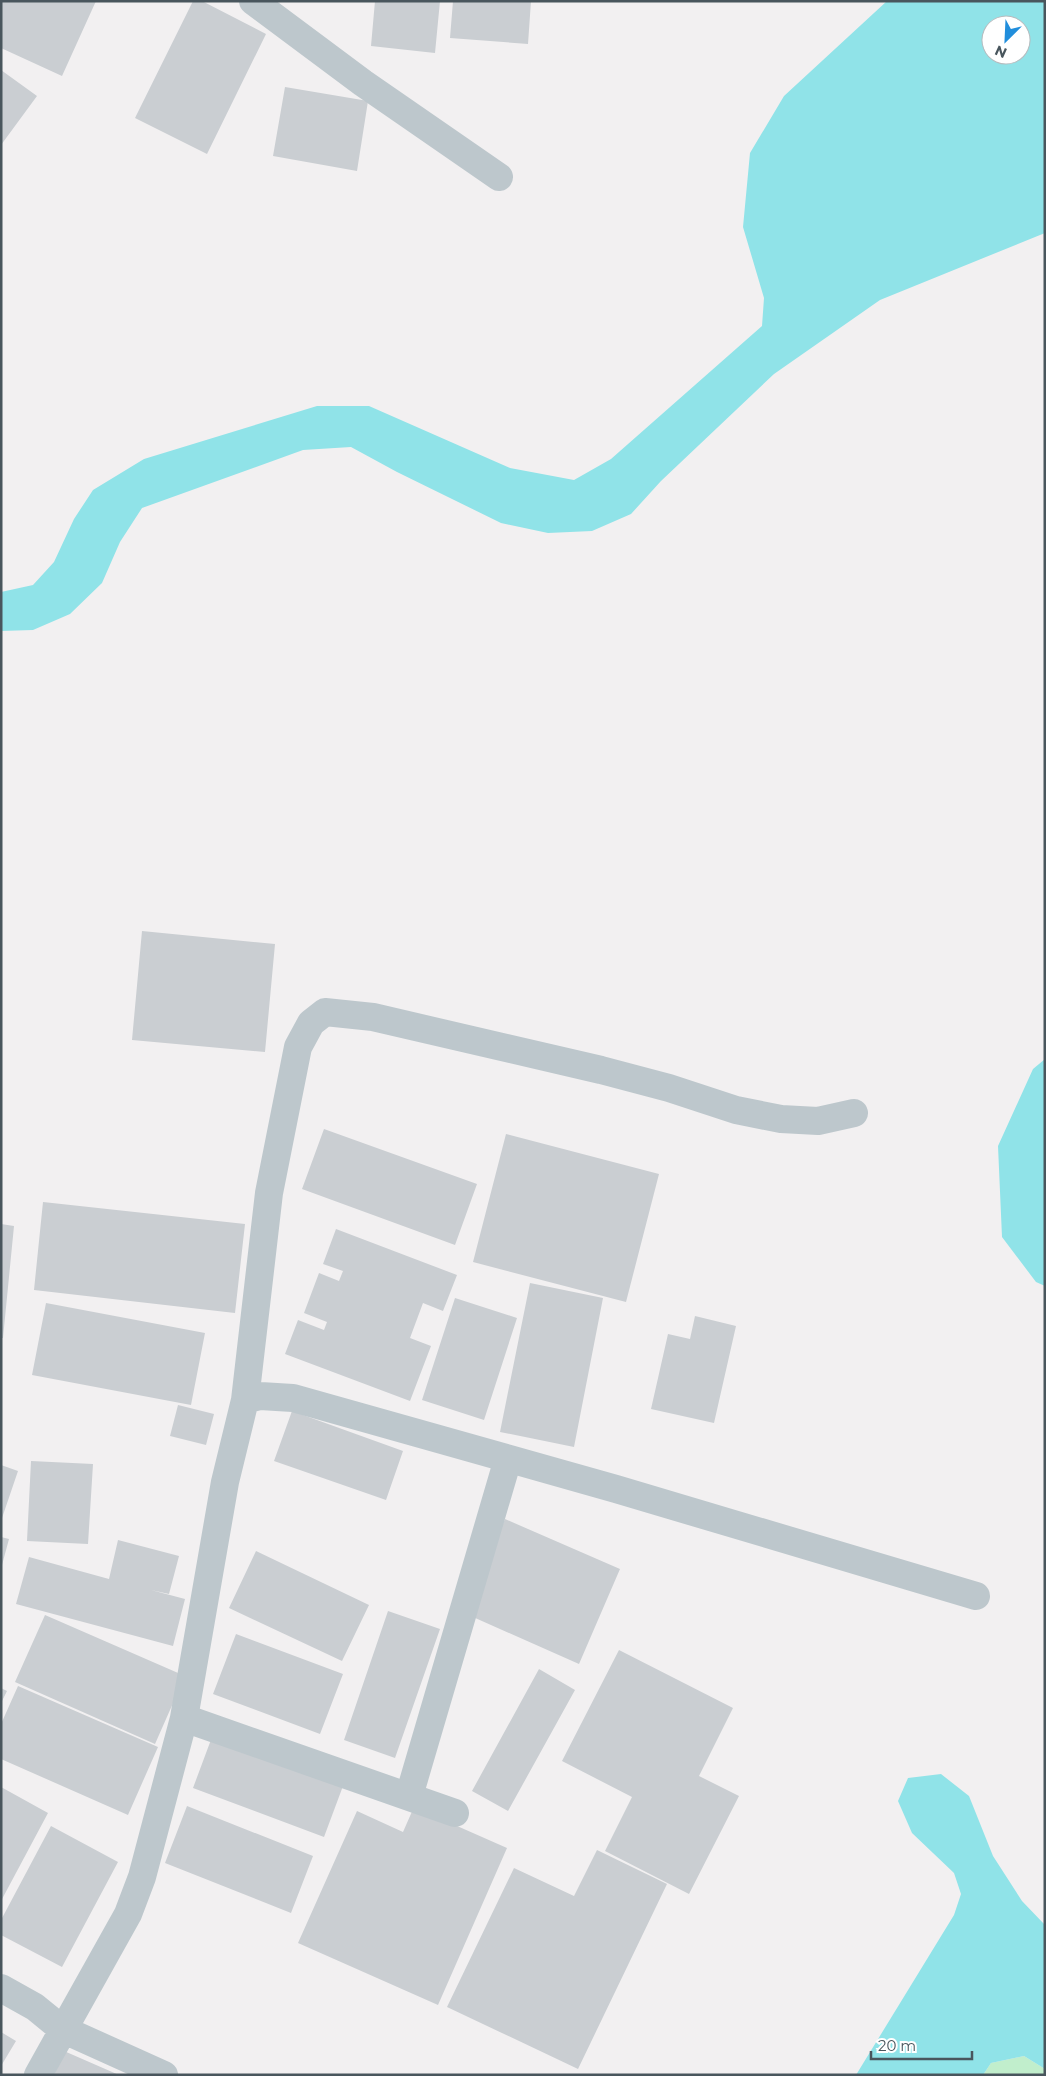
<svg xmlns="http://www.w3.org/2000/svg" width="1046" height="2076" font-family="Montserrat,sans-serif">
<style>
.green{fill:#c1eecc}
.water{fill:#90e3e8;fill-rule:evenodd}
.building{fill:#caced2}
.lines{fill:none;stroke-linecap:round;stroke-linejoin:round}
.minor{stroke:#bdc7cc;stroke-width:28}
</style>
<rect width="100%" height="100%" fill="#f2f0f1"/>
<path class="green" d="M1024 2056 1045 2069V2075H983L991 2063Z"/>
<path class="water" d="M887 1H1045V233L880 300 774 374 661 481 631 514 592 531 548 533 501 523 397 472 351 447 303 450 142 508 120 542 102 583 70 614 33 630 1 631V592L33 585 54 562 74 519 93 490 144 459 317 406H369L510 468 574 480 611 459 762 326 764 298 743 227 750 153 784 96ZM991 25H1021V55H991Z
M1045 1059V1286L1036 1282 1002 1237 998 1146 1033 1069Z
M941 1774 969 1796 993 1856 1022 1901 1045 1925V2069L1024 2056 991 2063 983 2075H856L954 1915 961 1894 954 1873 912 1833 898 1801 908 1778Z"/>
<path class="building" d="M1 1H96L62 76 1 48Z
M193 1H202L266 34 207 154 135 118Z
M375 1H440L435 53 371 46Z
M453 1H531L528 44 450 38Z
M1 70 37 96 1 145Z
M285 87 368 101 357 171 273 156Z
M142 931 275 944 265 1052 132 1040Z
M324 1129 477 1184 455 1245 302 1189Z
M506 1134 659 1174 626 1302 473 1262Z
M43 1202 245 1224 235 1313 34 1290Z
M1 1224 14 1226 3 1338H1Z
M336 1229 457 1275 443 1311 423 1303 410 1338 431 1346 410 1401 285 1354 298 1320 324 1330 327 1322 304 1313 319 1273 339 1281 343 1271 323 1264Z
M530 1283 603 1298 574 1447 500 1432Z
M455 1298 517 1318 484 1420 422 1400Z
M46 1303 205 1333 191 1405 32 1375Z
M695 1316 736 1326 714 1423 651 1409 668 1334 690 1339Z
M178 1405 214 1414 206 1445 170 1436Z
M292 1411 403 1451 386 1500 274 1461Z
M31 1461 93 1464 88 1544 27 1541Z
M1 1465 18 1471 2 1518H1Z
M505 1519 620 1569 579 1664 464 1613Z
M1 1537 9 1539 2 1565H1Z
M118 1540 179 1556 169 1594 151 1590 185 1599 173 1646 16 1604 29 1557 109 1579Z
M256 1551 369 1605 342 1661 229 1608Z
M388 1611 440 1629 395 1758 344 1740Z
M45 1615 185 1676 155 1744 15 1682Z
M236 1634 343 1674 320 1734 213 1694Z
M619 1650 733 1708 699 1776 739 1796 689 1894 605 1851 632 1797 562 1761Z
M539 1669 575 1690 508 1811 472 1791Z
M18 1686 158 1747 128 1815 1 1759V1724Z
M1 1688 7 1691 1 1703Z
M212 1737 343 1786 324 1837 193 1788Z
M1 1787 48 1813 1 1901Z
M187 1806 313 1856 291 1913 165 1863Z
M414 1807 507 1848 438 2005 298 1943 357 1811 403 1832Z
M51 1826 118 1862 62 1967 1 1935V1920Z
M597 1850 667 1884 578 2069 447 2007 514 1868 574 1896Z
M1 2032 16 2041 1 2066Z
M64 2051 119 2075H54Z"/>
<g class="lines">
<path class="minor" d="M253 1 363 83 499 177
M245 1400 260 1396 293 1398 616 1489 976 1596
M184 1718 455 1813
M409 1796 508 1459
M1 1988 35 2007 62 2029 164 2075
M38 2075 128 1914 142 1877 184 1718 225 1482 245 1400 269 1193 298 1047 311 1023 325 1012 373 1017 601 1070 669 1088 736 1110 781 1119 818 1121 854 1113"/>
</g>
<rect width="1046" height="2076" fill="none" stroke="#49565d" stroke-width="5"/>
<g transform="translate(1006 40) rotate(204)"><circle r="24" fill="#ffffff" stroke="#b6bbbe"/>
<path d="M0-4L9 19L0 12L-9 19Z" fill="#218edc"/>
<text y="-8" font-size="14" font-weight="bold" text-anchor="middle" fill="#49565d">N</text>
</g>
<path d="M871 2051v8h101v-8" fill="none" stroke="#49565d" stroke-width="2.5"/>
<text x="878" y="2051" font-size="15" fill="#49565d" stroke="#ffffff" stroke-width="4" paint-order="stroke">20 m</text>
</svg>
